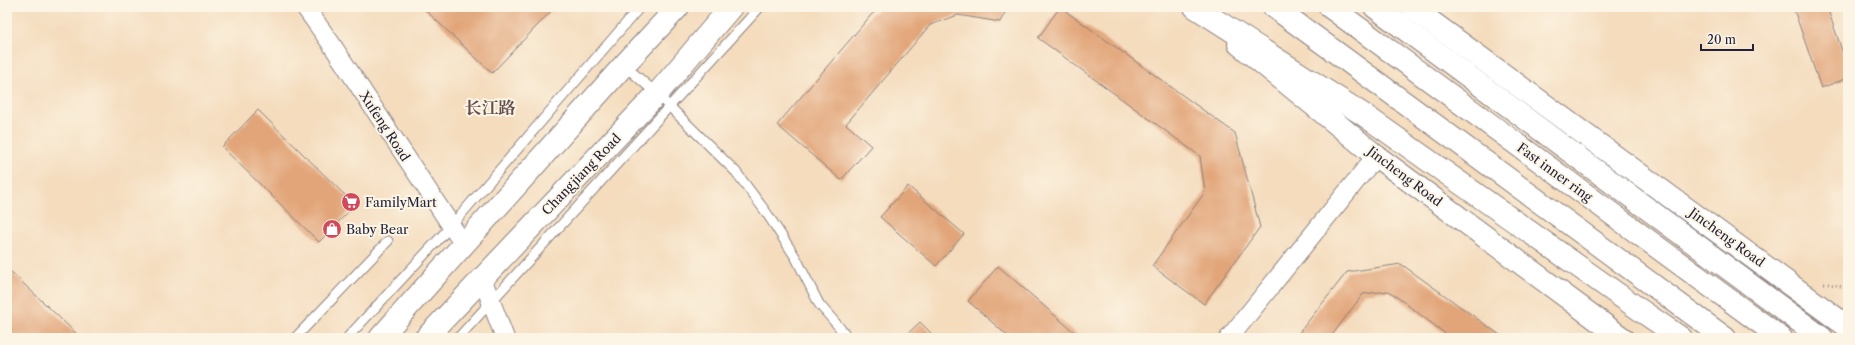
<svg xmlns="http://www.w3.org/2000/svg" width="1855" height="345" font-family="'Libre Caslon Text','Noto Serif SC',serif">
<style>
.building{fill:#e2a579}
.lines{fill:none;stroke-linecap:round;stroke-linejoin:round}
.service-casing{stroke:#8b7f7c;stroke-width:11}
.minor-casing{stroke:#8b7f7c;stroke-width:20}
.secondary-casing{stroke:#8b7f7c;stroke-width:24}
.primary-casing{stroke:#8b7f7c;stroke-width:24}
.trunk-casing{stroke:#8b7f7c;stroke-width:24}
.path{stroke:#8b7f7c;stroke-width:2.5;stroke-dasharray:1 3;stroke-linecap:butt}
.service{stroke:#fff;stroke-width:9}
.minor{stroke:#fff;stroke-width:18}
.secondary{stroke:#fff;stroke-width:22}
.primary{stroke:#fff;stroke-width:22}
.trunk{stroke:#fff;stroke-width:22}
.labels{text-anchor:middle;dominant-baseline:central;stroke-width:4;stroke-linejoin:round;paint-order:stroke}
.street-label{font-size:13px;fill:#22223b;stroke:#fcf5e5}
.poi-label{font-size:13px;fill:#22223b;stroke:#fcf5e5;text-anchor:start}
.district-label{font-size:17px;font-weight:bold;fill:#655051;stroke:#fcf5e5}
</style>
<rect width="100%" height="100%" fill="#fcf5e5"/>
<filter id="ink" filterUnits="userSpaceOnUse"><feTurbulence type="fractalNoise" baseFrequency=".025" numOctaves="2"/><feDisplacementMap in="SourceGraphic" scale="8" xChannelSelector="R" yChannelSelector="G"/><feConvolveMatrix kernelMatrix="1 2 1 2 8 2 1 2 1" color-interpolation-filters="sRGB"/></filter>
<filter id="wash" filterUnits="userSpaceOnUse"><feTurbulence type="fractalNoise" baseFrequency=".012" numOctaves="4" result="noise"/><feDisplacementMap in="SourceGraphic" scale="16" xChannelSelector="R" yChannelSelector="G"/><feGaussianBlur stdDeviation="0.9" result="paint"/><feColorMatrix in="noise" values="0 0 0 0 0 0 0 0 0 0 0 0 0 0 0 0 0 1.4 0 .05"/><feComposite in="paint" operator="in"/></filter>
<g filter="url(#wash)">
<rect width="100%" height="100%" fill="#f4dcbd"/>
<g id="blocks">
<path class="building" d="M422 7H555L492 73Z
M881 7H1008L1000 22 958 15 930 25 846 124 871 146 841 180 777 125 872 14Z
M1060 7 1235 133 1260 227 1204 304 1152 266 1205 192 1200 156 1038 38Z
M1793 7H1827L1848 68V78L1821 88Z
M258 110 355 205 319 242 222 147Z
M908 186 964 234 936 266 880 217Z
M1401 264 1504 338H1451L1389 291 1363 294 1330 338H1295L1347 272Z
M998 266 1081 338H1010L968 301Z
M7 268 81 338H7Z
M920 322 936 338H903Z"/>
</g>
</g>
<g filter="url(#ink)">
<use href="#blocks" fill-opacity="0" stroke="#8b7f7c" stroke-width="1"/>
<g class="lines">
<defs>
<path id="service" d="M624 65 657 94
M666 103 736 172 766 212 796 258 819 304 846 335 843 338
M295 338 388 241
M347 338 451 226 640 7
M458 338 760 7"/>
<path id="minor" d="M305 7 330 42 464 245
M482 278 505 338
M1229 338 1376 156"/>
<path id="secondary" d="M380 338 624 65 678 7
M426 338 657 94 731 7"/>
<path id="primary" d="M1411 7 1848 327
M1239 44 1376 156 1622 338"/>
<path id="trunk" d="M1195 7 1364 115 1643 312 1681 338
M1274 7 1725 338
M1330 7 1781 338
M1375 7 1822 338"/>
</defs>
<use href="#service" class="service-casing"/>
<use href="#minor" class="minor-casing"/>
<use href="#secondary" class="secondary-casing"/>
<use href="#primary" class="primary-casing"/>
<use href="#trunk" class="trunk-casing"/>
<path class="path" d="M1824 283 1845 287 1848 290"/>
<use href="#service" class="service"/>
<use href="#minor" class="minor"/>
<use href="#secondary" class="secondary"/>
<use href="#primary" class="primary"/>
<use href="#trunk" class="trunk"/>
</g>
</g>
<defs>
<symbol id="supermarket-disc" viewBox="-11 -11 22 22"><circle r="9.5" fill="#d1495b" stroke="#fcf5e5"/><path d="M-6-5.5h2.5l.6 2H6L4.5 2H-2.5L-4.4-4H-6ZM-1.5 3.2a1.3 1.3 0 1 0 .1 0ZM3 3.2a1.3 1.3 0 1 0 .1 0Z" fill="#fff"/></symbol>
<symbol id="shop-disc" viewBox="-11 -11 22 22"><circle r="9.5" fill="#d1495b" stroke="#fcf5e5"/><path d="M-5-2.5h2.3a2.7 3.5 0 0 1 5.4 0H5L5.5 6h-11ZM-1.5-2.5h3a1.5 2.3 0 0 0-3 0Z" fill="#fff"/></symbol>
</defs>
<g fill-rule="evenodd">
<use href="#supermarket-disc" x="340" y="191" width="22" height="22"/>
<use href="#shop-disc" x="321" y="218" width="22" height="22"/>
</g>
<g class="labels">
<g class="street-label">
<text transform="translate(385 126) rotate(57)">Xufeng Road</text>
<text transform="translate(1555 172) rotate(36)">Fast inner ring</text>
<text transform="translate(581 174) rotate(-46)">Changjiang Road</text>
<text transform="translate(1405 176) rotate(37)">Jincheng Road</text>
<text transform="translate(1727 237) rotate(36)">Jincheng Road</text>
</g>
<g class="poi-label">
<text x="365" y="202">FamilyMart</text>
<text x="346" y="229">Baby Bear</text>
</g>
<g class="district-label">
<text x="490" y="108">长江路</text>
</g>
</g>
<rect width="1855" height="345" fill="none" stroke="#fcf5e5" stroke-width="24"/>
<path d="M1701 44v6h52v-6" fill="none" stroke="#22223b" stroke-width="2"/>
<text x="1707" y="44" font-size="12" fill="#22223b" stroke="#fcf5e5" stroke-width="3" paint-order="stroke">20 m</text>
</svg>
